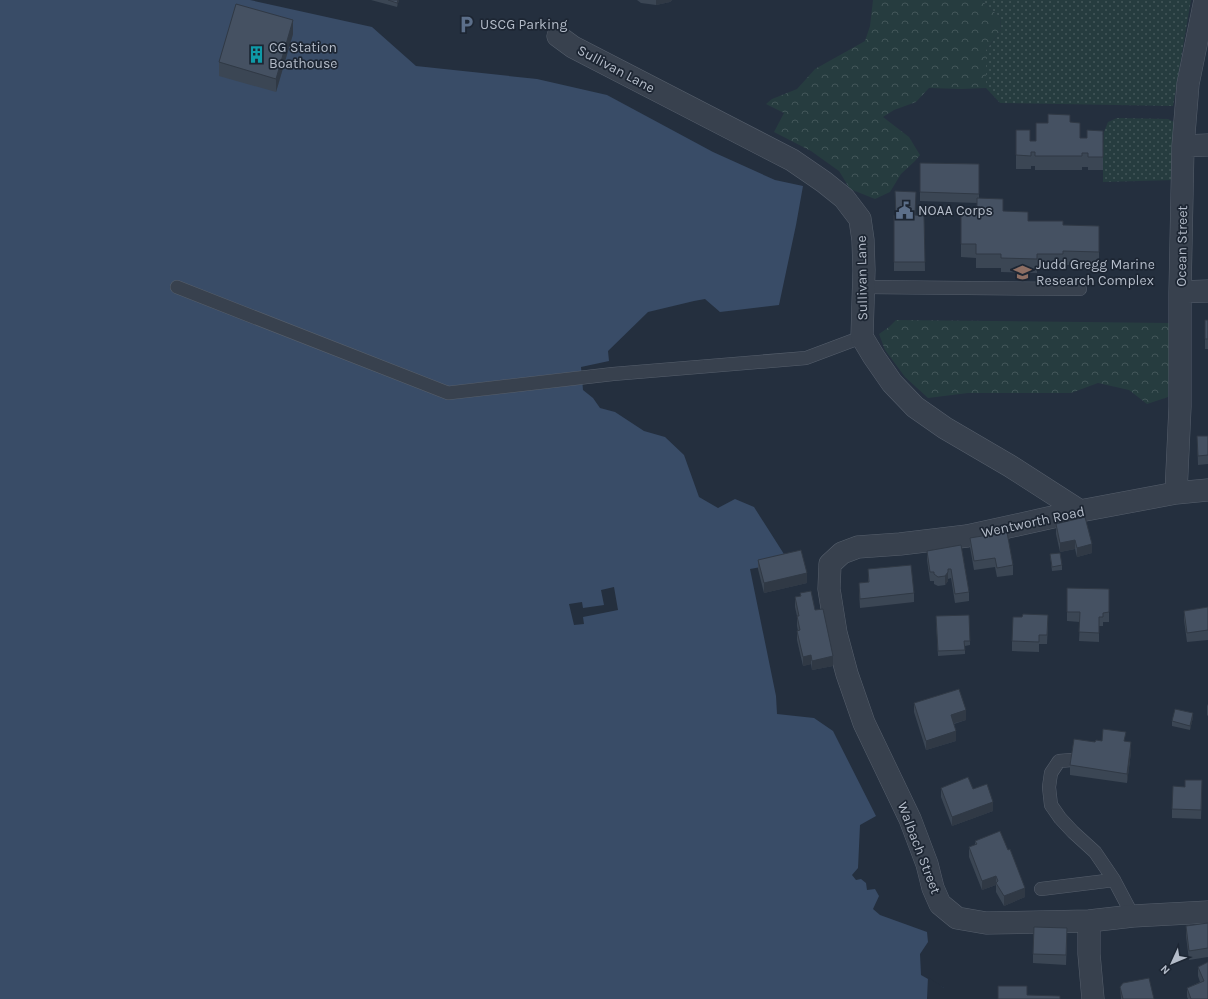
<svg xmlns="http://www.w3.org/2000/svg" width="1208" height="999" font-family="Karla,sans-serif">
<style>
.grass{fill:url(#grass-dots)}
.forest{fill:url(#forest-crowns)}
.water{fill:#394c67}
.pier{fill:#242f3e}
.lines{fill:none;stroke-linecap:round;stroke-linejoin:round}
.service-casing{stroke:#565f6c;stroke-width:14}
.minor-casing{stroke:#565f6c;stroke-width:23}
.service{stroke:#38414e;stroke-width:13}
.minor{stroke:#38414e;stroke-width:22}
.wall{fill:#3b4654}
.shaded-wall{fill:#303945}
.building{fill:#455162;stroke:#303945}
.labels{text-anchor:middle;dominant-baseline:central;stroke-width:3.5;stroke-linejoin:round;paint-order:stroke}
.poi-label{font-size:14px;fill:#b4bcc9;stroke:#1d2633;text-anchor:start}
.street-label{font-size:14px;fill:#b4bcc9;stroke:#1d2633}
</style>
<defs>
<pattern id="grass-dots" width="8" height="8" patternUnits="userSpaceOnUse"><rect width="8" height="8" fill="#263c3f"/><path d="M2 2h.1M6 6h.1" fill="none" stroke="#435659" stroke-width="1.8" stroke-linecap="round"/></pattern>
<pattern id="forest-crowns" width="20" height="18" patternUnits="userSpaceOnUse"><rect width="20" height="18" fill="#263c3f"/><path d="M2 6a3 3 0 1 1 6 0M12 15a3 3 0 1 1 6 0" fill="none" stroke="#435659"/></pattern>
</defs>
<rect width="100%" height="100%" fill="#242f3e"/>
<path class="grass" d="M982 0H1191L1173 106 1000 103 986 88V50L1001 30 1000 17 988 7Z
M1117 118 1168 119 1174 122 1175 180 1103 182V144L1104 132 1108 122Z"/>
<path class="forest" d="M873 0H982L988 7 1000 17 1001 30 986 50V88L961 89 929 88 916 102 894 110 883 117 909 137 920 155 915 161 901 174 890 192 875 199 850 189 839 171 811 151 774 132 784 113 766 104 772 99 797 89 815 69 865 41 870 26Z
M896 320 1171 323 1168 397 1147 404 1129 390 1098 383 1071 393H968L928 398 905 377 885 350 879 334 889 327Z"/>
<path class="water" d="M0 0H250L372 27 416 66 537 79 607 95 713 152 775 180 803 186 796 225 779 305 720 312 705 299 694 301 648 312 608 351 609 361 581 367 583 390 593 398 600 408 615 412 644 431 665 437 684 455 699 497 718 508 735 499 754 507 789 562 750 569 776 696 777 714 814 718 833 731 876 816 860 825 858 868 852 875 856 880 861 879 866 883 867 890 875 889 879 896 873 909 880 915 927 932 928 942 920 954 921 975 944 988V999H0Z"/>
<path class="pier" d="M614 587 618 610 583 617 584 624 574 625 569 604 582 602 583 608 604 605 601 590Z
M928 977 944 988V999H927Z"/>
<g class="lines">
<defs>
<path id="service" d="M177 287 448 393 613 374 806 358 862 337
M864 287 1080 289
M1072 760 1059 761 1051 773 1049 787 1051 805 1060 818 1073 832 1095 852 1114 880 1133 916
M1041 889 1114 880"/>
<path id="minor" d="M558 36 573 47 792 160 824 182 844 198 860 219 863 240 864 270 862 337 874 357 892 383 915 407 945 428 1010 466 1080 511
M1183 146 1208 145
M1180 292 1208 291
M1208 490 1176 493 1080 511 967 536 900 544 858 547 842 553 830 564 829 589 836 633 847 674 864 723 910 819 927 864 933 888 940 904 957 918 986 923 1089 921 1133 916 1208 912
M1176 493 1180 407V292L1183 146 1188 84 1205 0
M1089 921V954L1093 999"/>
</defs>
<use href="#service" class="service-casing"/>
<use href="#minor" class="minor-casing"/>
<use href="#service" class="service"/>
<use href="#minor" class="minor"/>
</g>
<path class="wall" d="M371 0H399L397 7Z
M637 0H672L670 2 656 5 641 3Z
M293 34 276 92 219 76V62Z
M1070 122 1080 138H1087L1103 131V170H1088V167H1082V170H1035V166H1031V169H1016V130L1030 141H1036L1048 123Z
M920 163 979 164V198L1003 211 1028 221 1063 225 1099 226V265H1063V268L1037 267V273L1001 272V268H976V258L961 257V214H977V203L920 201Z
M894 215 896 216H924L925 271H894Z
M1205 320H1208V349H1205Z
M1197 436H1208V464L1198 465Z
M1056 524 1092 553 1077 557 1075 549 1060 552 1056 534Z
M970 538 1013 565V575L997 577 995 567 974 570 970 547Z
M961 545 969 592V601L955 603 951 578 948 579V581L945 585 938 586 934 584V581H930L927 560V551Z
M1050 554 1062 565V570L1052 571Z
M758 560 807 583 764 593 758 569Z
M868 569 914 593V602L860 608 859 592V583L868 582Z
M1067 588 1109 589V622H1103V626H1099V642L1079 641 1080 622 1067 621Z
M800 593 815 610 833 666 812 670 811 664 803 666 797 640V631H798L797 626V616L795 607V597L800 596Z
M1208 607V640L1187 642 1184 620V611Z
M936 621 970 641V645L965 646V654L938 656Z
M1048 624 1047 644H1039V652L1012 651V641Z
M914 703 966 720 954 724 956 741 926 750 914 712Z
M1208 704V716L1207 715V706Z
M1193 717 1190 730 1172 726V721Z
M1102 741 1126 742 1131 752 1127 783 1070 775V765Z
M941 788 993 811 952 826 941 797Z
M1202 790 1201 819 1172 818V809Z
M975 841 1025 897 1004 906 996 892V885L982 890 969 857V847L975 845Z
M1208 923V957L1189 960 1186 936V926Z
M1067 938 1066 965 1033 963V954Z
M1208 962V999H1188L1187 997V988L1200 982 1198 976V967Z
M1120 987 1154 999H1121Z"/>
<path class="shaded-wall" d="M398 0H399L397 7V3Z
M656 0H672L670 2 656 5Z
M293 20V34L276 92V79Z
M1075 540V549L1060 552V543Z
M1092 544V553L1077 557V548Z
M948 572V581L945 585V576Z
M807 573V583L764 593V583Z
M811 655V664L803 666V657Z
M833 656V666L812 670V661Z
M966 710V720L951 724V715Z
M1193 713V717L1190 730V726Z
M956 731V741L926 750V741Z
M1131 742V752L1127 783V774Z
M993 802V811L952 826V817Z
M996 876V885L982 890V881Z
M1025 888V897L1004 906V896Z"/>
<path class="building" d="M388 0H398L397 3Z
M236 4 293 20 276 79 219 62Z
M1048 114 1070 115V122L1080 123V138H1087V130L1103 131V157H1088V153H1082V156H1035V152H1031V156L1016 155V130H1030V141H1036V123H1048Z
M920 163 979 164V194L920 192Z
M895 191 916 192 915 215 924 216 925 262H894V215L896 216Z
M977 198 1003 199V211L1028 212V221H1063V225L1099 226V252L1063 251V254H1037V259L1001 258V254H976V244H961V214H977Z
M1205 320H1208V339H1205Z
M1197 436H1208V455L1198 456Z
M1085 517 1092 544 1077 548 1075 540 1060 543 1056 524Z
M1007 532 1013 565 997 568 995 558 974 561 970 538Z
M961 545 969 592 955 594 951 569H948V572L945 576 938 577 934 574V572H930L927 551Z
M801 550 807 573 764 583 758 560Z
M1060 553 1062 565 1052 567 1050 554Z
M911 565 914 593 860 599 859 583 869 582 868 569Z
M1067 588 1109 589V612L1103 613V617H1099V633L1079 632 1080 612H1067Z
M811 591 815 610 823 609 833 656 812 661 811 655 803 657 797 631 800 630 797 616H799L795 597 801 596 800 593Z
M1208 607V630L1187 633 1184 611Z
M1023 614 1048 615 1047 635H1039V642L1012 641 1013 617H1022Z
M969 615 970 641H964L965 650 938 651 936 616Z
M959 689 966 710 951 715 956 731 926 741 914 703Z
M1175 709 1193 713 1190 726 1172 721Z
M1103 729 1126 732 1124 741 1131 742 1127 774 1070 765 1074 739 1095 742 1096 740 1102 741Z
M968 777 973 789 987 784 993 802 952 817 941 788Z
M1185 780H1202L1201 810 1172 809 1173 786 1185 787Z
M1000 831 1008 850 1010 849 1025 888 1004 896 996 883 998 881 996 876 982 881 969 847 977 844 975 841Z
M1208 923V948L1189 951 1186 926Z
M1034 927 1067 928 1066 955 1033 954Z
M1208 962V999H1191L1187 988 1204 981 1198 967Z
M1149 978 1154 999H1123L1120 987 1123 983Z
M998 986H1027V995L1060 996V999H998Z"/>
<defs>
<symbol id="parking-bare" viewBox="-9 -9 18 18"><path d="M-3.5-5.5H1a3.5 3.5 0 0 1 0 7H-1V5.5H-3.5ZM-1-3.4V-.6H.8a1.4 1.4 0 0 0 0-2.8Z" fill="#5c6f8a" stroke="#1d2633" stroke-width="2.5" paint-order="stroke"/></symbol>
<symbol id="building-bare" viewBox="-9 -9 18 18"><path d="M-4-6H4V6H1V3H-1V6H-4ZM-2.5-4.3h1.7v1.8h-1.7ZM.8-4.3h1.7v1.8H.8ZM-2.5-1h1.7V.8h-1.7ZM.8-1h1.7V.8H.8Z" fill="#0f9aa8" stroke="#1d2633" stroke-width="2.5" paint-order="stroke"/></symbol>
<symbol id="civic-bare" viewBox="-9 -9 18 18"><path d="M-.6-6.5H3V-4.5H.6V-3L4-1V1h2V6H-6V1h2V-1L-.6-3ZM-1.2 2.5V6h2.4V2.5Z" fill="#5c6f8a" stroke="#1d2633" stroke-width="2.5" paint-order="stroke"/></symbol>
<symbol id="university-bare" viewBox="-9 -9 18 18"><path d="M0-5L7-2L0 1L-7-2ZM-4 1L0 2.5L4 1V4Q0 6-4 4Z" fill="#8d6e63" stroke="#1d2633" stroke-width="2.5" paint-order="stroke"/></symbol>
</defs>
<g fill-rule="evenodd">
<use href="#parking-bare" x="454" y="12" width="25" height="25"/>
<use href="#building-bare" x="244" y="42" width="25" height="25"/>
<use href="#civic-bare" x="892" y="198" width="25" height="25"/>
<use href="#university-bare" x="1010" y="260" width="25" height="25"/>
</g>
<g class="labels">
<g class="poi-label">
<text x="480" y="24">USCG Parking</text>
<text x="269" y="47">CG Station<tspan x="269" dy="16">Boathouse</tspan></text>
<text x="918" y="210">NOAA Corps</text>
<text x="1036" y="264">Judd Gregg Marine<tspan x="1036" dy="16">Research Complex</tspan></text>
</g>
<g class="street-label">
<text transform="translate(616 69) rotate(28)">Sullivan Lane</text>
<text transform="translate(1182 246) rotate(-89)">Ocean Street</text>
<text transform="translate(862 278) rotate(-91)">Sullivan Lane</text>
<text transform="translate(1033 522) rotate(-12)">Wentworth Road</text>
<text transform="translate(919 848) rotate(69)">Walbach Street</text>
</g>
</g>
<g transform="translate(1172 963) rotate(226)" stroke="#1d2633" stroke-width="3" paint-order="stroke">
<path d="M0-3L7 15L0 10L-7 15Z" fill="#b4bcc9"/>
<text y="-6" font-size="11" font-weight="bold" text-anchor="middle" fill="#b4bcc9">N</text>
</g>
</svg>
